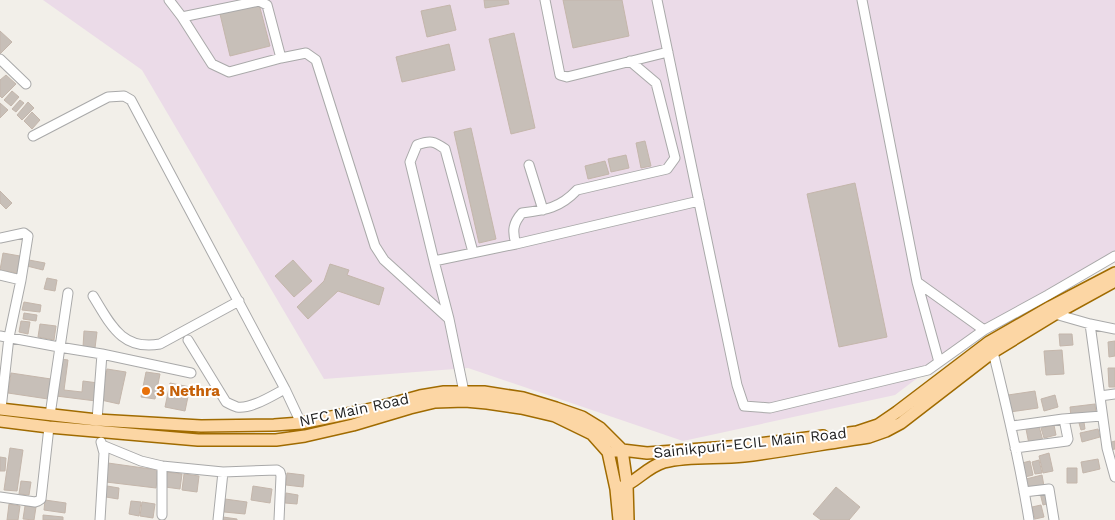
<svg xmlns="http://www.w3.org/2000/svg" width="1115" height="520" font-family="'Work Sans',sans-serif">
<style>
.industrial{fill:#ebdbe8}
.building{fill:#c7bfb8;stroke:#c4b6ab}
.lines{fill:none;stroke-linecap:round;stroke-linejoin:round}
.minor-casing{stroke:#a9a9a9;stroke-width:11}
.major-casing{stroke:#a06b00;stroke-width:14}
.minor{stroke:#fff;stroke-width:9}
.major{stroke:#fcd6a4;stroke-width:11}
.food-dot{fill:#e8710a;stroke:#fff;stroke-width:2}
.labels{text-anchor:middle;dominant-baseline:central;stroke-width:4;stroke-linejoin:round;paint-order:stroke}
.food-label{font-size:15px;font-weight:bold;fill:#c56008;stroke:#fff;text-anchor:start}
.street-label{font-size:15px;fill:#222;stroke:#fff}
</style>
<rect width="100%" height="100%" fill="#f2efe9"/>
<path class="industrial" d="M43 0H1115V256L961 345 895 395 683 441 468 368 324 379 142 70Z"/>
<path class="building" d="M484 0H508L509 4 485 8Z
M563 0H622L629 36 573 48Z
M259 4 270 46 230 56 220 14Z
M450 5 456 30 427 37 421 11Z
M0 31 12 42 0 54Z
M514 33 535 128 511 134 489 39Z
M449 44 455 70 402 82 396 57Z
M6 75 16 84 2 98 0 96V80Z
M12 91 19 97 11 106 4 100Z
M20 100 24 103 16 112 12 109Z
M28 102 34 108 22 120 17 115Z
M0 103 8 110 0 118Z
M32 112 40 120 32 129 24 121Z
M471 128 496 239 479 243 454 132Z
M645 141 651 166 641 168 636 143Z
M626 155 629 168 611 172 608 159Z
M605 161 609 174 588 179 585 166Z
M855 183 887 337 839 347 807 194Z
M0 191 12 203 6 209 0 203Z
M3 253 20 256 17 273 0 270Z
M29 260 45 263 43 270 27 266Z
M293 260 312 281 294 297 275 276Z
M330 264 349 270 347 275 384 288 379 305 338 291 308 319 297 307 324 281Z
M47 278 57 280 55 291 44 289Z
M24 302 41 305 40 312 22 310Z
M24 313 37 315 36 321 23 319Z
M21 321 30 322 28 334 19 332Z
M40 324 56 326 54 340 38 337Z
M84 331 97 332 95 348 83 347Z
M1059 334H1072L1073 345 1060 346Z
M1115 341V356L1109 357 1108 342Z
M1062 350 1064 374 1046 375 1044 351Z
M61 359 68 360 64 390 82 392 83 381 98 383 96 401 56 396Z
M1108 368H1115V387H1109Z
M107 369 126 372 119 404 101 400Z
M146 372 160 374 155 399 141 397Z
M11 373 51 379 48 399 8 393Z
M170 383 190 387 185 411 165 407Z
M1035 391 1038 408 1010 412 1008 395Z
M1055 395 1058 407 1044 411 1041 399Z
M1095 404 1096 414 1071 417 1070 407Z
M1084 422 1085 429 1081 430 1079 423Z
M1054 425 1056 435 1044 438 1041 428Z
M1039 426 1043 441 1029 444 1026 429Z
M1098 429 1100 437 1082 442 1080 433Z
M1115 441V449L1110 450 1108 443Z
M10 448 23 450 17 491 4 490Z
M1049 453 1053 471 1043 473 1039 456Z
M0 457 6 458 5 471H0Z
M1098 459 1100 469 1083 473 1081 462Z
M1039 460 1042 473 1035 474 1032 462Z
M1030 461 1033 475 1025 477 1022 463Z
M108 463 158 470 156 488 106 482Z
M1067 468H1077V483H1067Z
M167 472 182 474 180 489 165 487Z
M287 473 304 475 303 487 286 485Z
M184 474 199 476 197 492 182 490Z
M1042 475 1044 486 1028 490 1026 479Z
M21 481 31 482 29 495 19 494Z
M107 486 119 488 118 499 106 497Z
M253 486 272 489 270 503 251 500Z
M836 487 860 507 849 520H821L813 514Z
M1047 491 1050 503 1043 505 1040 493Z
M286 493 298 495 297 504 285 503Z
M225 499 247 502 245 514 224 512Z
M45 500 66 503 65 513 44 510Z
M131 501 141 502 139 516 129 514Z
M142 502 155 504 153 518 140 516Z
M9 504 20 506 18 520H7Z
M1041 505 1044 517 1035 519 1032 507Z
M25 506 36 507 34 520 23 519Z
M43 515 63 517V520H43Z
M223 517 237 519V520H222Z"/>
<g class="lines">
<defs>
<path id="minor" d="M169 0 182 17 212 64 229 72 281 58 306 53 316 60 375 246 384 260 449 319
M545 0 560 75 567 77 668 52
M657 0 737 385 744 406 770 408 928 370 984 330 1048 295 1115 256
M862 0 917 282 939 362
M182 17 259 1 267 5 281 58
M0 59 26 84
M33 136 108 97 124 96 131 100 285 389 301 423
M529 165 543 210
M0 238 24 233 28 236 21 280 9 337 1 409
M516 244C512 231 513 223 522 213 546 210 560 208 577 190L667 169 675 158 656 83 630 61
M434 261 410 162 417 145C430 140 434 141 445 149L473 252
M0 275 21 280
M917 282 984 330
M93 296C110 323 121 351 160 344L239 301
M1055 314 1090 324 1115 329
M1090 324 1107 448 1115 477
M0 336 59 347 102 354 191 373
M188 340 226 402C230 404 234 406 237 407 252 409 273 395 285 389
M993 352C1007 408 1020 463 1029 520
M464 392 449 319 434 261 516 244 699 201
M1100 396 1115 394
M50 415 68 293
M97 420 102 354
M1012 426 1063 419 1102 416
M102 445 141 461 162 466 223 472 277 470 280 472 281 476 279 520
M1015 448 1067 441 1068 439 1064 419
M1024 492 1049 489 1054 520
M0 497 35 502 38 501 41 499 49 427
M162 515V466
M100 520 104 453 101 442
M218 520 223 472"/>
<path id="major" d="M0 409 97 420 201 426 274 425 301 423 376 408 420 396 444 392H484L523 398 556 408 582 417 600 428 622 450 627 485 628 520
M0 421 49 427 198 440H276L305 436 353 425 410 408 435 402 465 401 487 403 521 408 555 416 592 434 608 452 616 489 619 520
M849 433 857 432 878 425 897 412 989 342 1050 307 1115 273
M615 451 622 450 647 453 742 446 823 436
M622 487C636 482 647 467 664 462 690 455 718 459 744 456 786 451 827 443 869 437L886 431 901 423 993 352 1055 314 1115 281"/>
</defs>
<use href="#minor" class="minor-casing"/>
<use href="#major" class="major-casing"/>
<use href="#minor" class="minor"/>
<use href="#major" class="major"/>
</g>
<circle class="food-dot" cx="146" cy="391" r="5"/>
<g class="labels">
<g class="food-label">
<text x="156" y="391">3 Nethra</text>
</g>
<g class="street-label">
<text transform="translate(354 410) rotate(-12)">NFC Main Road</text>
<text transform="translate(750 443) rotate(-6)">Sainikpuri-ECIL Main Road</text>
</g>
</g>
</svg>
